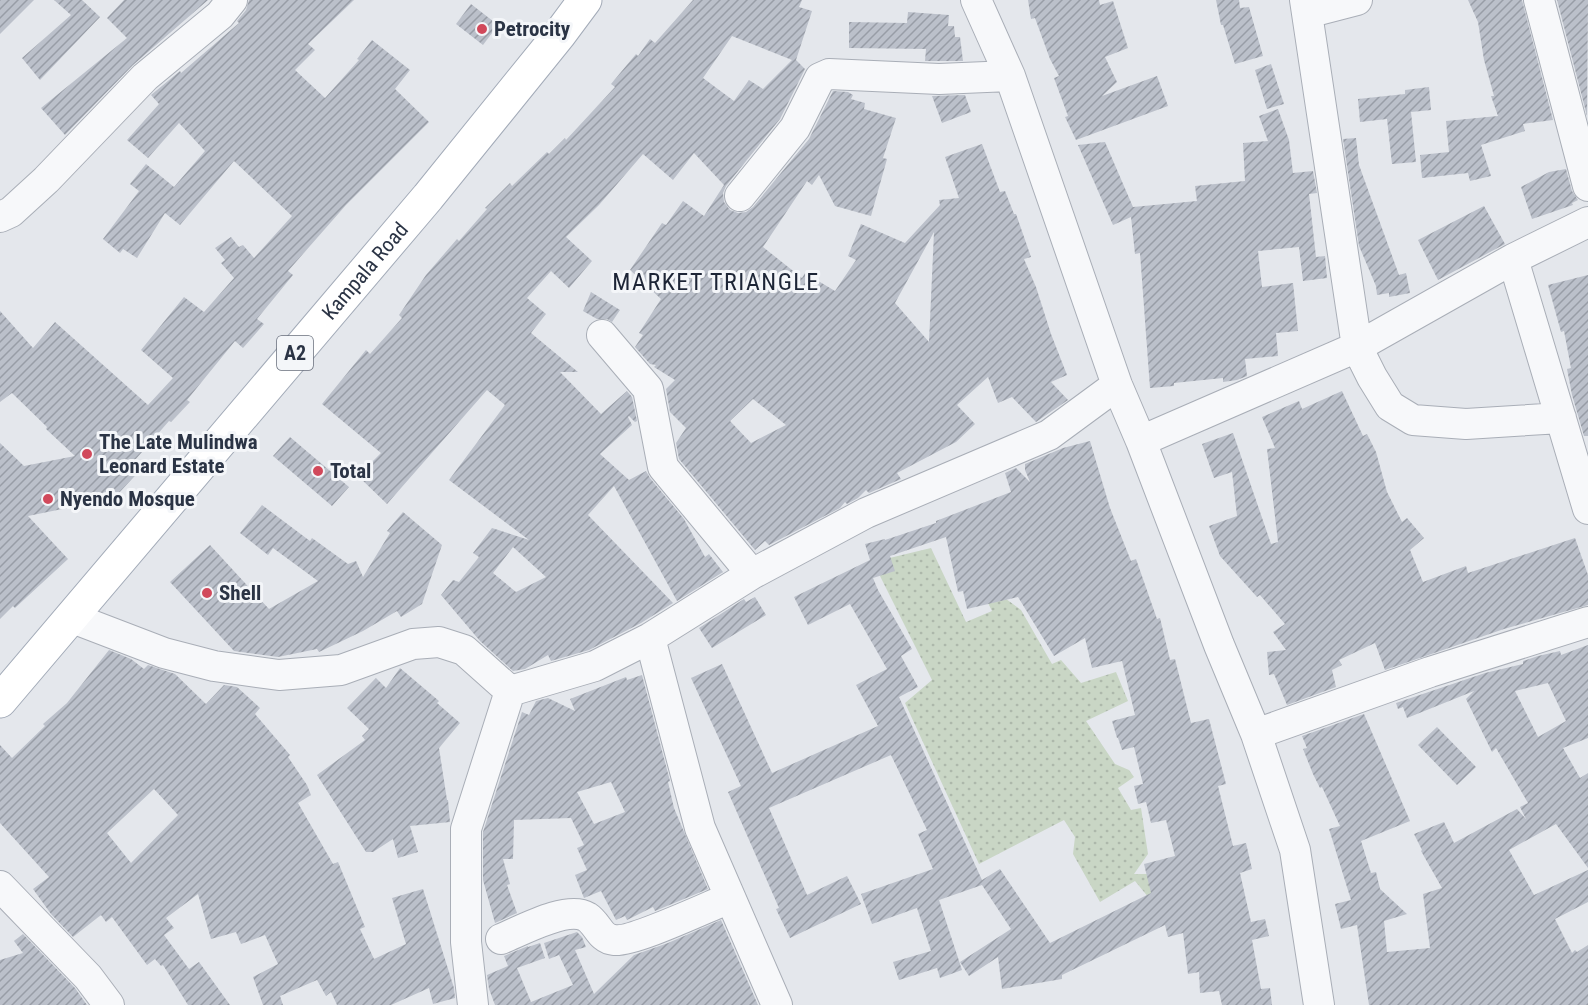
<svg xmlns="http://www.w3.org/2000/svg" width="1588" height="1005" font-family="'Roboto Condensed',sans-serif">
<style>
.grass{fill:url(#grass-dots)}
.building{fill:url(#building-hatch);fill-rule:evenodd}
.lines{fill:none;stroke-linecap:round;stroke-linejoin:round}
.minor-casing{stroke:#a9aeb7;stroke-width:32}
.major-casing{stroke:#a3abb8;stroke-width:35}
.minor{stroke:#f7f8fa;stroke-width:30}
.major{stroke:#fff;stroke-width:33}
.poi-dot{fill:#d1495b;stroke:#f4f6f9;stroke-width:2}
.labels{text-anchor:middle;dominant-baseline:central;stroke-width:6;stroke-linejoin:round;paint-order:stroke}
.shield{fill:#f4f6f9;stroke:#676e7b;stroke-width:1.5}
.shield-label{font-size:20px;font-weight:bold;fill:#2b3445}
.poi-label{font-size:21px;font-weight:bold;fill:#2b3445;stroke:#f4f6f9;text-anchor:start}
.street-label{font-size:21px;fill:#2b3445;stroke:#f4f6f9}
.quarter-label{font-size:24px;letter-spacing:1.5px;fill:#1d2536;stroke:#f4f6f9}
</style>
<defs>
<pattern id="grass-dots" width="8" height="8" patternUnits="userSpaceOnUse" patternTransform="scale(1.5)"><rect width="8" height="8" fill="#c9d6c5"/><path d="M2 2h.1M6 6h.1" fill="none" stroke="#adb8ab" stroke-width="1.8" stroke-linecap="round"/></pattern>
<pattern id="building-hatch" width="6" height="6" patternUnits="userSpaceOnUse" patternTransform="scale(1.5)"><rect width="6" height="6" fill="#bbc0ca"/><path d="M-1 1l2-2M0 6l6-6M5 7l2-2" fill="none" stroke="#989da6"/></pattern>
</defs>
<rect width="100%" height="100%" fill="#e4e7ec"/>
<path class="grass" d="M931 548 966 622 992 611 986 599 1002 596 1021 610 1052 664 1061 660 1081 683 1116 672 1128 701 1086 721 1115 764 1129 770 1134 777 1118 788 1131 810 1141 808 1148 854 1134 874H1148L1156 883 1149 898 1135 881 1100 902 1073 854 1075 837 1064 820 979 864 905 703 932 680 873 562Z"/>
<path class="building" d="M0 0H34L0 34Z
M54 0H82L100 17 40 80 22 58 71 15Z
M124 0H208L133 65 65 135 41 108 127 38 107 18Z
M249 0H354L308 44 315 50 295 70 325 98 359 60 357 59 372 40 410 70 395 89 429 122 346 205 288 271 293 275 257 319 264 324 243 348 235 341 187 400 190 402 171 422 169 421 135 460 143 467 118 494 113 490 72 510V507L28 516 68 559 15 608 13 606 0 619V443L24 466 75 456 46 429 47 427 12 393 0 402V311L33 348 55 322 148 405 173 378 141 350 184 297 204 312 234 278 221 263 225 260 215 248 231 237 239 247 243 245 254 258 292 216 234 161 180 225 165 213 137 258 123 249 120 253 103 239 139 191 130 184 146 164 174 187 205 151 179 123 148 158 127 140 159 104 151 95 180 71 181 73 239 23 237 21 246 10Z
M693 0H802L799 7 812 11 796 60 805 69 780 119 726 186 723 193 724 202 730 210 738 213 746 212 753 207 809 139 833 91 848 92 853 95 851 99 865 103 864 109 896 118 883 158 887 159 871 216 835 206 819 175 812 185 807 181 763 247 802 278 805 273 835 291 856 260 848 256 861 224 905 243 940 205 939 200 959 198 945 157 982 144 1000 192 1005 191 1014 214H1016L1031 257 1024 259 1036 287 1051 334 1067 375 1051 382 1068 400 1036 422 1012 397 998 403 988 377 957 405 975 424 956 442 897 473 901 479 869 493 866 490 858 498 847 504 845 502 840 508 769 545 765 541 755 550 679 459 676 443 686 428 670 412 666 389 675 380 654 367 656 365 650 364 635 347 643 335 639 333 661 299 630 270 662 223 666 225 683 201 704 216 724 185 694 153 673 180 643 154 599 205 566 237 592 261 569 288 551 271 527 298 546 314 531 333 578 372H560L601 414 627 391 632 397 637 421 635 422 629 416 628 417 632 425 600 454 629 480 646 471 650 478 684 519 705 557 709 554 723 572 677 601 614 486 588 515 673 603 641 623 589 650 551 661 548 655 525 669 513 671 480 641 441 595 453 580 459 582 479 557 473 553 492 528 529 540 449 480 505 405 487 390 387 504 358 476 381 453 322 404 366 350 370 354 402 318 399 315 426 275 457 239 459 241 487 209 485 208 510 183 512 186 547 152 549 154 565 138 566 140 615 87 611 84 636 54 638 56 650 39 655 43ZM732 36 792 60 763 89 749 80 734 101 703 78ZM934 232 929 342 895 303ZM753 399 786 425 751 443 730 421ZM513 547 546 577 516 592 493 573Z
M1028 0H1099L1100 5 1113 1 1128 48 1105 57 1117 82 1102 96 1157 76 1168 106 1076 140 1065 117 1068 116 1054 78 1059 76 1050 59 1035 18 1031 19Z
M1216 0H1239L1240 8 1249 7 1263 56 1235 64 1223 25H1221Z
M1468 0H1522L1553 120 1523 124 1525 131 1481 145 1491 176 1470 181 1468 173 1422 178 1420 155 1449 152 1446 121 1498 116 1491 96H1494L1484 60 1478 22Z
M1557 0H1588L1587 116Z
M471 4 498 25 483 45 456 24Z
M908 12 949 15 948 26H954L955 37H960L963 61H925L926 49 849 48V22L907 23Z
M1271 64 1284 104 1267 109 1255 70Z
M1429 87 1431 110 1411 112 1416 162 1392 164 1387 119 1360 122 1358 99 1405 94V90Z
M965 95 971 112 942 123 932 96Z
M1278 109 1289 140 1293 173 1313 171 1317 193 1309 194 1316 257 1325 256 1327 278 1303 281 1299 247 1258 251 1262 287 1293 283 1298 331 1276 333 1278 356 1245 359 1247 376 1237 380 1223 382V378L1174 383V386L1150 388 1140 253 1135 254 1131 217 1113 225 1078 145 1105 142 1133 207 1197 201 1195 186 1245 181 1243 143 1268 141 1259 116Z
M1356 138 1359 165 1399 275 1406 273 1410 293 1389 297V293L1377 295 1376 286 1359 246 1343 139Z
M1566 169 1572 191 1578 200 1572 203 1573 205 1532 219 1521 187 1549 172Z
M1484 206 1505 244 1438 280 1418 240Z
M1588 275V436H1584L1572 395 1567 369 1571 368 1564 331 1561 332 1548 285Z
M591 292 620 310 612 322 607 319H597L583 311Z
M1342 391 1363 436 1367 434 1376 452 1387 492 1402 522 1407 518 1424 538 1410 550 1423 582 1466 566 1468 573 1575 538 1588 575V605L1504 629 1385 670 1375 643 1339 660 1342 665 1332 670 1336 687 1287 705 1274 674 1269 675 1267 652 1286 650 1273 632 1285 624 1260 595 1257 597 1220 556 1209 526 1237 516 1232 472 1214 478 1202 444 1233 433 1271 544 1278 542 1267 449 1275 448 1262 417 1299 401 1302 409Z
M290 437 349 487 332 506 273 456Z
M1090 441 1110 508 1131 561 1136 559 1157 619 1160 618 1170 660 1175 659 1191 723 1209 719 1226 784 1218 786 1233 846 1246 843 1252 869 1240 873 1251 922 1265 919 1269 936 1252 940 1261 989 1270 988 1272 1005H1222L1219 991 1200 993 1199 972 1188 974 1183 933 1168 937 1165 925 1062 975V979L1002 989 998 957 969 976 960 962 1011 929 982 885 939 900 962 970 940 978 937 968 899 980 893 962 931 951 917 908 872 924 861 894 933 869 918 834 927 830 891 755 769 808 807 895 847 876 861 904 790 938 776 909 779 908 728 792 741 786 691 678 722 664 772 773 878 726 856 685 887 669 850 604 808 625 794 597 870 560 865 544 885 539V540L936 523V521L1011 492 1005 473 1016 468 1030 482 1025 470V464L1063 448ZM946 537 958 592 963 591 967 609 1018 597 1054 656 1085 638 1092 668 1122 661 1135 715 1112 721 1117 738H1118L1122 750 1134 747 1143 784 1134 786 1138 804 1146 802 1151 823 1166 820 1175 856 1144 864 1151 893 1050 943 1000 869 982 880 899 697 918 687 901 656 912 649 878 590 873 578 895 571 890 556Z
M262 505 310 541 312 538 348 564 356 561 363 577 390 533 387 531 403 512 442 545 422 604 401 617 397 611 363 631 319 652 317 649 278 657 234 651 170 582 210 545 269 609 318 581 273 548 268 555 240 533Z
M755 597 766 615 712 648 699 628 744 599 746 602Z
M1588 645V738L1563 748 1580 778 1588 773V868L1556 824 1509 850 1534 895 1588 870V902L1555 919 1572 953 1575 950 1577 952 1588 945V1005H1369L1357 925 1341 929 1335 904 1351 900 1329 829 1340 826 1322 787 1320 788 1313 774 1303 749 1307 748 1302 736 1364 714 1410 821 1361 841 1371 873 1376 872 1380 889 1407 914 1384 921 1387 952 1430 948 1423 894 1442 888 1421 851 1422 850 1414 834 1444 822 1454 843 1517 809 1526 819 1520 807 1528 803 1496 748 1492 752 1466 699 1474 691 1407 718 1403 707 1398 709 1396 703 1485 673 1523 664V661L1538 656 1560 651 1561 655ZM1548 683 1566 721 1538 737 1515 691Z
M109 650 131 659 144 669 148 665 175 674 206 704 224 685 237 687 260 708 255 714 290 755 288 757 307 785 311 795 298 803 333 864 338 862 365 927 360 929 374 959 406 944 392 898 423 889 454 988 455 998 433 1004 429 988 391 1005H337L331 992 326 996 317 980 280 996 283 1005H263L253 977 278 964 265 935 241 944 236 932 211 939 198 894 166 918 174 928 164 935 189 969 199 962 230 1005H188L163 965 161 966 155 959 147 965 112 917 106 922 101 915 73 937 51 914 33 889 49 877 0 823V745L12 758 45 726 43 724 67 703ZM154 789 178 815 131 863 107 833Z
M400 668 439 701 437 703 460 723 439 748 447 800H448L450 822 410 826 418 852 398 858 393 839 373 852H366L317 775 365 740 362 736 369 729 347 708 376 678 386 688Z
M642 675 670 781 668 782 674 808 708 889 655 911 653 907 627 920 625 916 616 920 601 891 584 898 575 875 587 870 577 848 584 845 571 818 514 820 513 859H503L510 884 507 885 517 913 495 923 483 880V832L522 712 529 715 536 701 548 698 575 711 570 699 626 677 627 680ZM611 782 625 812 594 824 577 792Z
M1437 727 1476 767 1457 785 1418 745Z
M721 920 758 1005H495L489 989 487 975 508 966 504 956 528 946V947L540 943 545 958 517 968 531 1002 573 985 559 955 549 959 544 943 577 932 582 937 586 947 575 950 594 994 634 955 668 943Z
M23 934 75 988 87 1005H0V960L23 953 14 941Z"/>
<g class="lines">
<defs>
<path id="minor" d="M976 0 1010 76 1117 385 1141 441 1219 645 1256 734 1295 850 1319 1005
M1305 0 1357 347 1372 377 1390 406 1413 420 1466 424 1561 418
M1539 0 1588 186
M1307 13 1357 0
M740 196 795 128 820 78 829 74 939 79 1010 76
M0 217 11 212 46 180 145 77 220 15 232 0
M1513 259 1588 509
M602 335 648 389 663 467 752 574
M1141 441 1357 347 1513 259 1588 222
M70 617 164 653 214 666 279 675 341 670 413 644 439 642 464 650 510 691 595 666 650 638 752 574 866 513 1049 435 1117 385
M650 638 700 828 777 1005
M1256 734 1430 672 1588 622
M0 886 88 977 109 1005
M501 939C521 931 567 905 587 917 598 924 600 939 614 940 632 943 709 906 730 898
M473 1005 466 942V829L510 691"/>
<g id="major">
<path id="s1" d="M0 701 428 197 559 35 585 0"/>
</g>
</defs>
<use href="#minor" class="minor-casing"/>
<use href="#major" class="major-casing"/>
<use href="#minor" class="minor"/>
<use href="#major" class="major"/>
</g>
<g class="poi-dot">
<circle cx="482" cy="29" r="6"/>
<circle cx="87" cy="454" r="6"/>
<circle cx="318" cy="471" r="6"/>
<circle cx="48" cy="499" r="6"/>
<circle cx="207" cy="593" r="6"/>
</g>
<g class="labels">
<rect class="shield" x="277" y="336" width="36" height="34" rx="4.5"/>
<g class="shield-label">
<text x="295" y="353">A2</text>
</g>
<g class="poi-label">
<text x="494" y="29">Petrocity</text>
<text x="99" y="442">The Late Mulindwa<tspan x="99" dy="24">Leonard Estate</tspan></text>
<text x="330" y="471">Total</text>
<text x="60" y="499">Nyendo Mosque</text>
<text x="219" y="593">Shell</text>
</g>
<g class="street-label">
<text stroke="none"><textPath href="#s1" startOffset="564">Kampala Road</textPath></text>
</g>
<g class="quarter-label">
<text x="716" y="282">MARKET TRIANGLE</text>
</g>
</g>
</svg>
